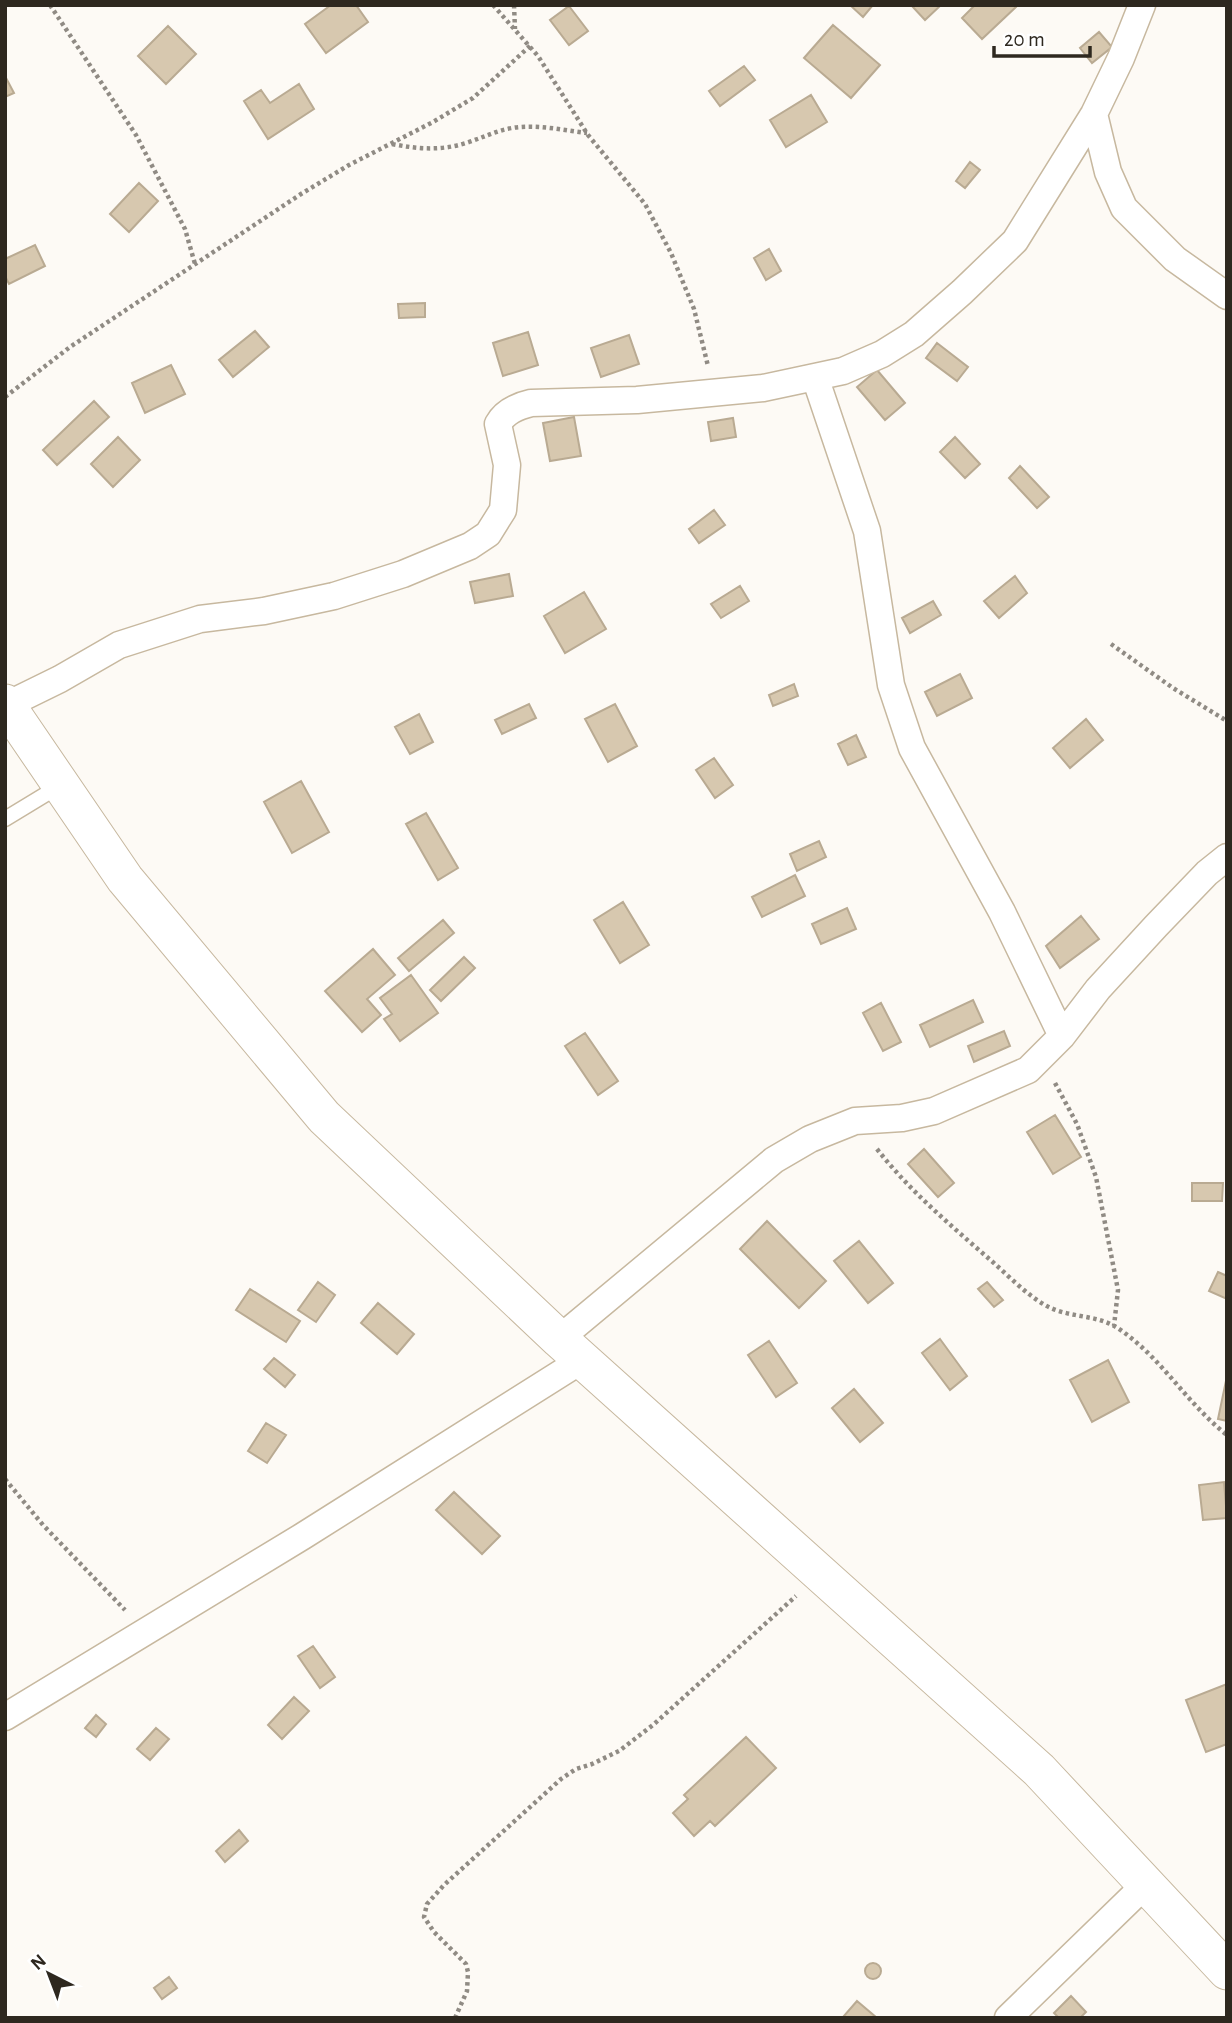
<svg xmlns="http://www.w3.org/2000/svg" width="1232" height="2023" font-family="'Alegreya Sans',sans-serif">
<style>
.building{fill:#d7c8af;stroke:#b9aa92;stroke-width:2}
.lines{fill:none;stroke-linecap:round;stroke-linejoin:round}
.service-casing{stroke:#c7b89f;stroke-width:17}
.minor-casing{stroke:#c7b89f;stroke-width:29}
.secondary-casing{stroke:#c7b89f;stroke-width:39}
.path{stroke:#908b84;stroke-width:4.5;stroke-dasharray:3.5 3.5;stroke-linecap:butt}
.service{stroke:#fff;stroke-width:14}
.minor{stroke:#fff;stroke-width:26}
.secondary{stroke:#fff;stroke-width:37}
</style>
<rect width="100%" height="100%" fill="#fdfaf5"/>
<path class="building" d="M331 5H356L368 22 326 53 305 24Z
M850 5H873L863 17Z
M911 5H941L925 20Z
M975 5H1015L1017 6 982 39 962 18Z
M569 6 588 31 569 45 550 20Z
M833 25 880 65 851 98 804 58Z
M168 26 196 54 166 84 138 56Z
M1099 32 1112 47 1092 63 1080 48Z
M744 66 755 80 720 106 709 91Z
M5 76 14 93 5 97Z
M299 84 314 109 268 139 244 101 261 90 270 103Z
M811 95 827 122 786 147 770 120Z
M970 162 980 170 965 188 956 181Z
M139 183 158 201 129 232 110 214Z
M35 245 45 266 9 284 5 276V259Z
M769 249 781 271 766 280 754 258Z
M425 303V317L399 318 398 304Z
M255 331 269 347 233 377 219 360Z
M528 332 538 365 503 376 493 343Z
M629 335 639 364 601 377 591 348Z
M937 343 968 367 957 381 926 358Z
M171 365 185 394 145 413 132 383Z
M877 370 905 403 885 420 857 387Z
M94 401 109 417 57 465 43 450Z
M574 417 581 456 550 461 543 423Z
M733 418 736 437 711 441 708 422Z
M118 437 140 460 113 487 91 464Z
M955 437 980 464 965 478 940 452Z
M1020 466 1049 497 1037 508 1009 478Z
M714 510 725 525 699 543 689 529Z
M509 574 513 596 475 603 470 582Z
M1015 576 1027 593 999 618 984 601Z
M740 586 749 601 721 618 711 604Z
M584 592 606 629 565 653 544 616Z
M933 601 941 615 910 633 902 618Z
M960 674 972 698 937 716 925 692Z
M794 684 798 696 773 706 769 695Z
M529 704 536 718 502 734 495 720Z
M615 704 637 746 608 762 585 719Z
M419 714 433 742 410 754 395 727Z
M1086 719 1103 740 1070 768 1053 748Z
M856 735 866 757 848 765 838 744Z
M714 758 733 785 715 798 696 770Z
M301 781 329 832 292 853 264 802Z
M426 813 458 868 438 880 406 824Z
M819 841 826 857 797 871 790 854Z
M795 875 805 896 762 917 752 897Z
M623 902 649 945 620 963 594 920Z
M847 908 856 929 821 944 812 924Z
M1081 916 1099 939 1060 968 1046 946Z
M443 920 454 933 409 971 398 958Z
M373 949 395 975 367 999 381 1015 362 1032 325 991Z
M464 957 475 968 441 1001 430 990Z
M411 975 438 1013 400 1041 384 1019 392 1014 380 998Z
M973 1000 983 1022 930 1047 920 1025Z
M881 1003 901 1042 883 1051 863 1013Z
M1004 1031 1010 1046 974 1062 968 1046Z
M585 1033 618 1081 598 1095 565 1046Z
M1055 1115 1081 1157 1053 1174 1027 1132Z
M924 1149 954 1183 938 1197 908 1164Z
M1192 1183H1223L1222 1201H1192Z
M767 1221 826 1281 799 1308 740 1249Z
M859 1241 893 1283 868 1303 834 1261Z
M1218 1272 1227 1276V1299L1209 1291Z
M318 1282 335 1295 316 1322 298 1310Z
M987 1282 1003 1300 994 1307 978 1289Z
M250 1289 300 1321 286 1342 236 1310Z
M378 1303 414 1334 397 1354 361 1323Z
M940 1339 967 1376 950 1390 922 1353Z
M769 1341 797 1383 776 1397 748 1355Z
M274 1358 295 1375 285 1387 264 1369Z
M1108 1360 1129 1402 1092 1422 1070 1380Z
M1227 1376V1421L1218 1419Z
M854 1389 883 1423 860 1442 832 1408Z
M266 1423 286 1435 267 1463 248 1451Z
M1224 1482 1227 1518 1203 1520 1199 1485Z
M454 1492 500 1536 482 1554 436 1510Z
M313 1646 335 1677 320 1688 298 1656Z
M1227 1684V1744L1206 1752 1186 1700Z
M294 1697 309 1711 282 1739 268 1725Z
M96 1715 106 1724 96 1737 85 1728Z
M156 1728 169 1739 150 1760 137 1749Z
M746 1737 776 1768 715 1826 710 1821 694 1836 673 1813 688 1799 684 1795Z
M239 1830 248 1841 225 1862 216 1851Z
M865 1971a8 8 0 1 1 16 0a8 8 0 1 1-16 0Z
M169 1977 177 1988 162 1999 154 1988Z
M1071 1996 1086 2012 1080 2018H1059L1054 2013Z
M857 2001 877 2018 843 2017Z"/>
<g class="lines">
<defs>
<path id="service" d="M5 819 61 785"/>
<path id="minor" d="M1094 114 1108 172 1124 208 1175 259 1227 296
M815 377 867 531 891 685 912 748 1002 912 1062 1036
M7 705 60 679 119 645 200 619 264 611 334 596 403 574 470 546 488 534 503 510 507 465 498 424C505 411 518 406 531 403L637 400 763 388 843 371 882 354 914 334 962 292 1015 241 1094 114 1121 58 1142 5
M559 1339 774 1160 810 1139 855 1121 902 1118 934 1111 1028 1070 1062 1036 1098 989 1156 926 1207 873 1227 857
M5 1717 303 1536 582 1360
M1008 2018 1146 1884"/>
<path id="secondary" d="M5 703 125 879 324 1117 559 1339 1039 1770 1227 1971"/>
</defs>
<use href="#service" class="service-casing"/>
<use href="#minor" class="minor-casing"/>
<use href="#secondary" class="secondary-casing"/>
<path class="path" d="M50 5 136 135 185 229 195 264
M493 5 538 56 588 135 645 204 671 253 694 309 708 366
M514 5 515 29
M392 144C418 149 440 151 466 143 482 138 495 131 512 128 537 124 562 130 587 133
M5 397 70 347 301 194 349 165 433 122 473 98 530 46
M1111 644 1173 688 1227 721
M1055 1083 1077 1124 1096 1177 1118 1290 1114 1326
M877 1149C909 1190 948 1223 987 1257 1006 1273 1024 1293 1045 1305 1067 1318 1095 1314 1116 1327 1161 1356 1185 1402 1227 1435
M5 1479 43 1525 125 1610
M455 2018 467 1991 468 1972 466 1964 434 1932 424 1917 427 1904 444 1885 561 1779 576 1769 592 1764 619 1751 653 1725 796 1596"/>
<use href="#service" class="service"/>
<use href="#minor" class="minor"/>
<use href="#secondary" class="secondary"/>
</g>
<rect width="1232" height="2023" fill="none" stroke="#2e281f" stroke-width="14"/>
<g transform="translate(49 1974) rotate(318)" stroke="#ffffff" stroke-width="5" paint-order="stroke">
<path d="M0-5L12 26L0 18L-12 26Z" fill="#2e281f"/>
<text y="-10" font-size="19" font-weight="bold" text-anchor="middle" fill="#2e281f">N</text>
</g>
<path d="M994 46v10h96v-10" fill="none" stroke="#2e281f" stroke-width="3.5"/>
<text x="1004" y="46" font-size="21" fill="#2e281f" stroke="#ffffff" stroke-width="5" paint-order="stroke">20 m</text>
</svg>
